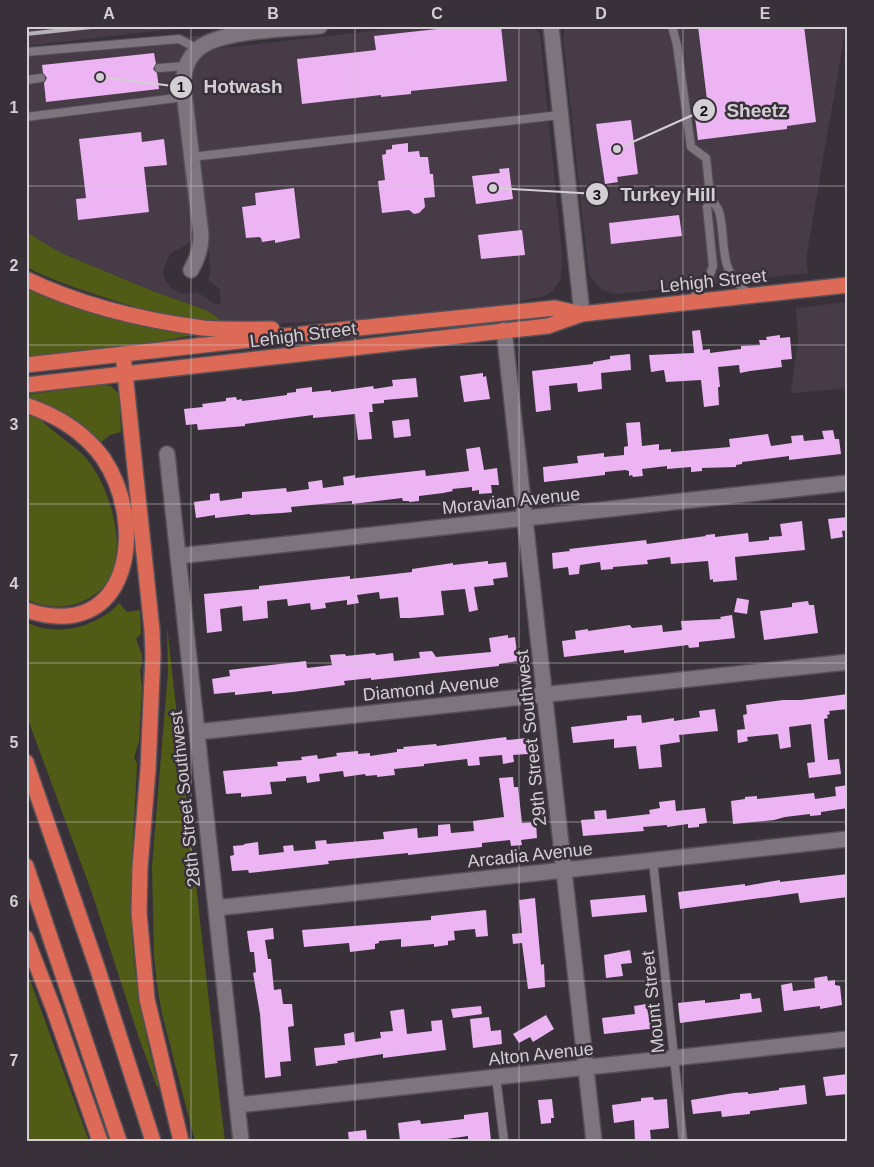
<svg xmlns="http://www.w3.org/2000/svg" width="874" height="1167" font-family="Arial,sans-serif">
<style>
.built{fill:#473b48}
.green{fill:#505c15}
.building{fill:#ecb4f2}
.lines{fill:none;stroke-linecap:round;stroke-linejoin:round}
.lane-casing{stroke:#565057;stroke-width:10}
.street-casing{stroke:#565057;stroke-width:18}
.highway-casing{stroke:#565057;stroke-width:18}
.lane{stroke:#7d747e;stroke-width:8}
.street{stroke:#7d747e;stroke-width:15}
.highway{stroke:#dc6a56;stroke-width:15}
.rail{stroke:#b8b3b9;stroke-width:4}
.grid{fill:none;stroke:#d4cfd5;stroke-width:1;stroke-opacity:0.55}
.labels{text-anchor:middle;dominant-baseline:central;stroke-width:5;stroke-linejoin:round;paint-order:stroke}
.street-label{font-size:18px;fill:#d4cfd5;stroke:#39313a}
.leader{fill:none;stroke:#d4cfd5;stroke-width:2}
.callout-dot{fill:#d4cfd5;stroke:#39313a;stroke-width:2}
.mark-label{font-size:15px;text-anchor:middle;font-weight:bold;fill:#111}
.callout-label{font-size:19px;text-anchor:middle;font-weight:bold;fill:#d4cfd5;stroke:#39313a;stroke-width:5;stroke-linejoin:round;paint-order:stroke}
.neatline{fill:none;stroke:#d4cfd5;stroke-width:2}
.grid-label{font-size:16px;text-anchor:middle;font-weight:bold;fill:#d4cfd5}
</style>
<rect width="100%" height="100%" fill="#39313a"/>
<path class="built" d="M26 26H199L26 46Z
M416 26H534L540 35 562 254 561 278 553 291 545 296 502 305 365 319 266 324 224 322 206 310 155 292 61 253 26 232V47L173 36H203L189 47 180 61 176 74 191 222 192 238 188 244 170 254 163 271 164 278 171 288 179 293 188 294 197 292 214 304H221L220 289 208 280 211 272 190 83 191 75 194 66 200 58 214 49 223 48Z
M565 26H846L806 258 808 273 617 294 604 291 597 285 590 276 588 267 563 37Z
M848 302V388L794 393 791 392 798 341 796 308Z"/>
<path class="green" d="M26 232 61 253 155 292 206 310 224 322C212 321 201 322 189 320 157 315 125 304 94 294 70 286 48 278 26 267Z
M26 286 194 333 195 335 125 347 26 357Z
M99 384 111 386 119 394 121 432 110 435 99 444 26 402V395Z
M26 412 37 415C49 431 70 441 85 457 110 484 132 557 103 587 100 591 95 594 91 597 71 610 47 609 26 599Z
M119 603 127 612 140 610 141 634 136 639 142 655V663L140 671 142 687 139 741 134 758 137 763C135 818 129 875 132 930 134 983 145 1036 159 1087H157L139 1038 92 893 26 714V622C55 638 98 627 119 603Z
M167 626 219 1091 225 1141H195L162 1014 157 985 154 955 152 866 168 672Z
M26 969 89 1141H26Z"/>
<path class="building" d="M464 26H501L507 81 411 91V94L381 97V95L302 104 297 59 376 50 374 36Z
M698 26H804L816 122 787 126V129L698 140 694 110 708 108Z
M154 53 156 64 153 69 157 73 159 89 46 102 44 83 47 78 43 73 42 65Z
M631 120 638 174 617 177 618 182 605 184 596 124Z
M141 132 142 142 164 139 167 165 144 167 149 212 78 220 76 199 86 198 79 139Z
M408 143V152L419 151 420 157H428L430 174H433L435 197 424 198 425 207 419 213 414 214 409 210 382 213 378 181 385 180 382 155 386 154V150L392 149V145Z
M509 168 513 199 476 204 472 176 500 173 499 169Z
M294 188 300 238 275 243V240L262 242 261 238 259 237 246 238 242 207 256 205 255 193Z
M679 215 682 236 611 244 609 223Z
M522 230 525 255 481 259 478 235Z
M700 330 703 350 710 349V353L741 349V346L760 345 759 340H767L766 337 780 335V338L790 337 792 359 781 360 782 367 750 371 740 373 739 365 718 367 720 387H718L719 405 704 407 701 380 666 382 664 370 651 372 649 355 694 353 692 331Z
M630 354 631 370 601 373 602 389 578 392 577 383 549 386 551 410 536 412 532 371 593 364V362L610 359V356Z
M483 373V377L486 376 490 399 464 402 460 376Z
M416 378 418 397 384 400V403L372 404 373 412H369L372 439 358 440 355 414 313 418V415L245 424V426L198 430 197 424 186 425 184 409 203 407 202 404 226 401V398L236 397 237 400 242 399V401L287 395V393L296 392V389L312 387V392L331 390V392L373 386 374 389 393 386 392 380Z
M409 419 411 436 394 438 392 421Z
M640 422 642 446 659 444V450L671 449V452L730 447 729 439 768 434 771 446 792 443 791 436 803 435 804 441 824 439 822 431 833 430 835 439H839L841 454 789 460V456L742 462V464L736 465V467L702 468V471L691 472V467L667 469V466L642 469 643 476 633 477 632 475 629 476V471L625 470 605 472V475L544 482 543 467 578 463 577 456 604 453V457L624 455V447L628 446 626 423Z
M480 447 484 470 497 468 499 485H491L492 493 479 494V490L472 491V487L452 489 453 491 443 493 419 496V501L409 502V501H403L402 498 352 504V501L291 507 292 512 282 513 250 515V514L215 518V515L196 518 194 502 210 500V494L219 493 220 501 242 498V492L286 488 287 492 309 489 308 482 322 480 323 488 344 485 343 477 355 475V478L425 470 426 476 469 471 466 449Z
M848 517V530L842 531 843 537 831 539 828 519Z
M802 521 805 550 735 557 737 580 713 582V579L710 580 708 561 671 564 670 557 647 560 648 564 613 567V569L601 570 600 562 580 565 579 574 569 575 568 567 553 569 552 553 570 551 569 549 646 540 647 544 706 536 705 535 715 534V537L748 533 749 542 769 540V537L782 536 780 524Z
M488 561V564L506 562 508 577 493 579 494 585 474 587 478 610 469 612 465 589 441 591 444 615 410 618H400L398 597 380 599 379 592 357 595 359 603 347 605V600L325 603 326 608 311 610 310 603 288 606 287 599 267 601 268 618 243 621 242 606 220 609 222 631 207 633 204 594 259 589V586L350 576V579L377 576 412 572V569L453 563V565Z
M737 598 749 600 747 614 734 612Z
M808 601 809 605H814L818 633 764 640 760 611 792 607V603Z
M732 615 735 638 699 642V647L689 648 688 645 624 653V650L564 657 562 641 576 639 575 631 588 629V631L630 625 632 628 662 625 663 632 682 630 681 621 721 619 720 617Z
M508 635V638L515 637 518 661 499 664V666L371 680V678L344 681 345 685 293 692 272 694V691L235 695V692L214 694 212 679 230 676 229 670 306 661 307 668 332 665 330 655 345 654 346 656 375 653 376 655 393 653 394 661 420 658 419 652 432 651 436 657 491 652 489 638Z
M848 694V709L829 711 830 714 827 715 828 718 824 719 828 760 839 759 841 774 809 778 807 763 815 762 811 724 789 727 791 747 780 749 778 734 747 737 748 741 738 743 737 730 745 729 743 715 747 714 746 705 783 700H801Z
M715 709 718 731 679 735 680 742 660 745 662 767 639 769 636 746 614 748V739L573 743 571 727 627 720V716L641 715 642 723 674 718V721L700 717 699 711Z
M506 737 507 740 527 738 528 754 513 755 514 762 503 764 502 755 479 757 480 765 468 766 467 759 424 764V766L394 769 395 775 377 777V775L366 776 365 774 344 777 343 771 319 774 320 781 307 783 306 776 286 778V781L270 782 272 794 241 797V793L226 794 223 771 278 766 277 762 302 760 301 757 317 755 318 759 337 756 336 753 358 751V754L370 753V756L397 752V749H404L403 747 436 744 437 746Z
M513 777 514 787H518L522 823 536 822 537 838 521 840 522 845 511 846 510 840 482 843V847L408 855V853L328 861 329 864 249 873 248 870 232 871 230 856 234 855 233 846 244 845V844L258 842 259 855 284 852 283 846 293 845 294 851 316 849 315 841 326 840 327 844 384 839 383 832 417 828 418 838 438 836V825L450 824 451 833 474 831 473 821 504 817 499 778Z
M848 785V808L821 812V815L810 816V814L785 817 774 820 733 824 731 801 745 799V797L757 796V799L814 793 815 799 836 796 835 787Z
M675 800 676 811 705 808 707 823 699 824V827L688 828V824L667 827V825L643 827 644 831 583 836 581 820 595 819 594 811 606 810 607 819 650 814 649 810 660 808 659 802Z
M848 874V897L800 903 798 893 680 909 678 892 745 884V886L780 880V882Z
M645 895 647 912 592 917 590 900Z
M535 898 541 965 544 964 545 987 528 989 522 943 513 944 512 934 522 933 519 900Z
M486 910 488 936 476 937 475 929 454 931 455 940 448 941V945L434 947V944L401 947V939L379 941V943L375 944V949L350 952 349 943 304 947 302 930 431 920V916Z
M273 928 274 939 265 940 268 959H271L274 990 281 989 283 1004H292L294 1026 288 1027 291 1061 280 1062 281 1076 265 1078 260 1014 253 973 256 972 254 952H250L247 931Z
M630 950 632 963 621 964 623 976 606 978 604 955Z
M827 976 828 981 835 980V985L840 986 842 1005 820 1009V1006L784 1011 781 985 792 983 793 991 815 988 814 978Z
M751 993 752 999 760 998 762 1012 680 1023 678 1003 705 1000V1003L740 999V994Z
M646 1004 648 1013 656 1012 658 1028 604 1034 602 1018 635 1014 634 1006Z
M481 1006 482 1014 453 1018 451 1009Z
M404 1009 407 1034 432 1031 431 1021 442 1020 446 1050 383 1058V1054L337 1061 338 1063 316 1066 314 1048 345 1045 344 1034 354 1032 355 1042 381 1038 380 1032 393 1031 390 1011Z
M546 1015 554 1029 533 1042 530 1037 519 1043 513 1034Z
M489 1017 491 1031 501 1030 502 1044 473 1048 470 1019Z
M848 1074V1094L826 1096 823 1077Z
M805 1085 807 1104 750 1111V1114L722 1117 721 1111 693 1114 691 1100 734 1093 748 1092V1094L779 1090V1088Z
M653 1097 654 1100 667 1099 669 1128 650 1130 651 1140 635 1141 634 1120 614 1123 612 1105 641 1101V1098Z
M552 1099 554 1118H551V1123L541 1124 538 1100Z
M488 1112 491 1141H468V1136L447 1139V1141H400L398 1123 420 1120 421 1124 464 1119V1115Z
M366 1130 367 1141H349L348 1132Z"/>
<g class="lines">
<defs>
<path id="lane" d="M672 26 677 45 691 147 706 158C708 171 708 185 711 197 713 203 719 208 720 215 727 251 717 270 751 295
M26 52 179 39 198 49
M159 68 185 66
M26 80 41 78
M26 117 184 97
M191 157 560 115
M690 302 709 277 713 266 707 207 711 197
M653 861 683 1141
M496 1077 504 1141"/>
<path id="street" d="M551 26 582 314
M191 270C198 258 201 248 201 235L183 84C184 70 187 59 198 49 219 30 290 29 320 26
M504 330 594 1141
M167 454 241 1141
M178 556 848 483
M197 732 848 662
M216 908 848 839
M238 1105 848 1039"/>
<path id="highway" d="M26 279C82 306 142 320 203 328 226 330 249 329 272 329
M123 354 152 630 153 655 148 770 140 867 139 913 147 999 181 1141
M26 365 339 330 555 308 582 314
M26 385 548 326 582 314 848 285
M26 405C56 415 84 432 103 458 148 525 131 645 26 610
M26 762 97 967 153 1141
M26 866 119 1141
M26 938 54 1010 100 1141"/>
</defs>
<use href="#lane" class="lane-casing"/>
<use href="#street" class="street-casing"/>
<use href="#highway" class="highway-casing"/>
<use href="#lane" class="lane"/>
<use href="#street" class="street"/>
<use href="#highway" class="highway"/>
<path class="rail" d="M26 34 101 26"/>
</g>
<path class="grid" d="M191 26V1141M355 26V1141M519 26V1141M683 26V1141M26 186H848M26 345H848M26 504H848M26 663H848M26 822H848M26 981H848"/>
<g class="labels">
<g class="street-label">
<text transform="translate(713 281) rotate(-6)">Lehigh Street</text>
<text transform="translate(303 335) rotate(-7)">Lehigh Street</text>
<text transform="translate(511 501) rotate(-6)">Moravian Avenue</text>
<text transform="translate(431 688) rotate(-6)">Diamond Avenue</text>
<text transform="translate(531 738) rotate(-96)">29th Street Southwest</text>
<text transform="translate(185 799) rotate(-96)">28th Street Southwest</text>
<text transform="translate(530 855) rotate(-6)">Arcadia Avenue</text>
<text transform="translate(653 1002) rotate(-96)">Mount Street</text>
<text transform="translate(541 1054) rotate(-6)">Alton Avenue</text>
</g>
</g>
<path class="leader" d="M100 77L181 87M617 149L704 110M493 188L597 194"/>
<g class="callout-dot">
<circle cx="100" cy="77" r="5"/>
<circle cx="617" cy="149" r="5"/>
<circle cx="493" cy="188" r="5"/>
<circle cx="181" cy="87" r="12"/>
<circle cx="704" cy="110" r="12"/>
<circle cx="597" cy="194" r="12"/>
</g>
<g class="mark-label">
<text x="181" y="92">1</text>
<text x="704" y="116">2</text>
<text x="597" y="200">3</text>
</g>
<g class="callout-label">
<text x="243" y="93">Hotwash</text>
<text x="757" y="117">Sheetz</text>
<text x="668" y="201">Turkey Hill</text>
</g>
<rect width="874" height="1167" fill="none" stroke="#39313a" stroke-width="55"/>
<rect x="28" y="28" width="818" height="1112" class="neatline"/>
<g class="grid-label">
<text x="109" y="19">A</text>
<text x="273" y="19">B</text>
<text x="437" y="19">C</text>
<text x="601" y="19">D</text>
<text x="765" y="19">E</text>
<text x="14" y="113">1</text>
<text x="14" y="271">2</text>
<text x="14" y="430">3</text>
<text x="14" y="589">4</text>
<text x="14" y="748">5</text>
<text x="14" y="907">6</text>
<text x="14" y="1066">7</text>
</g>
</svg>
